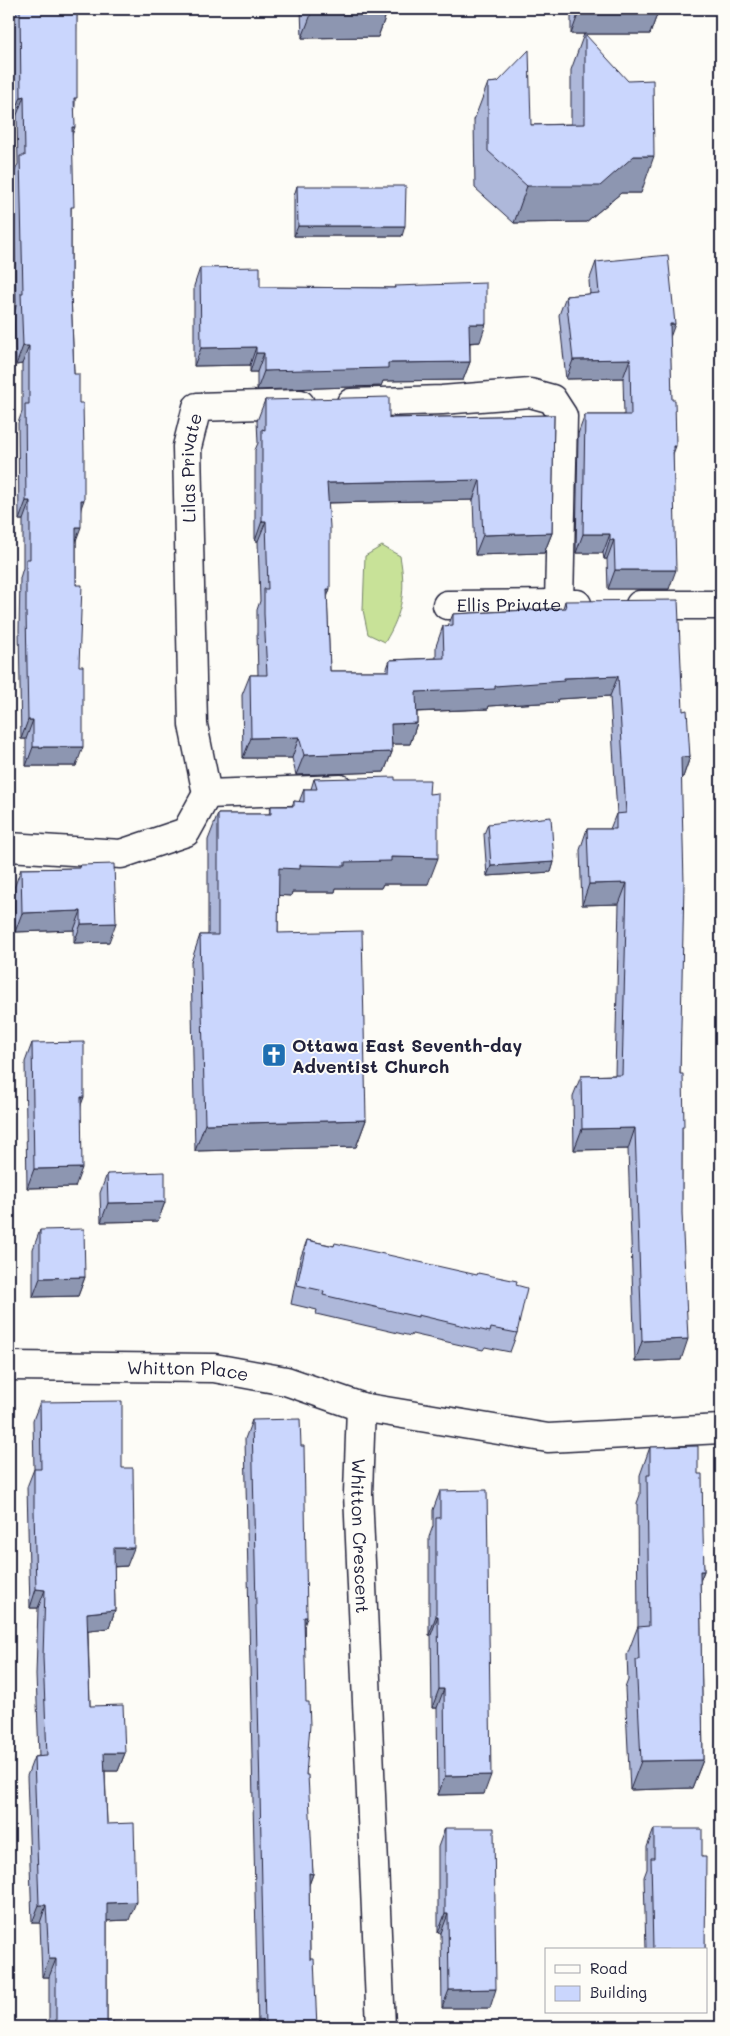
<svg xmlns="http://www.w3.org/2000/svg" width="730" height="2036" font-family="Mali,sans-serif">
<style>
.green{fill:#c8e298;stroke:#75826a}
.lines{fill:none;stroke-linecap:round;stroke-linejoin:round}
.street-casing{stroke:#22223b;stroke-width:31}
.street{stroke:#fdfcf7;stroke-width:28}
.wall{fill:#aeb8da;stroke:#22223b}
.shaded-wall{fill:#8d96b1;stroke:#22223b}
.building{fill:#cad6fd;stroke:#22223b}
.labels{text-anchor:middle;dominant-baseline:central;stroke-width:4;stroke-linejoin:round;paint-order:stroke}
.street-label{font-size:18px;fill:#22223b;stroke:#fdfcf7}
.poi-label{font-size:18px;font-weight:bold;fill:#22223b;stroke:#fdfcf7;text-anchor:start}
</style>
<rect width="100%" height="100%" fill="#fdfcf7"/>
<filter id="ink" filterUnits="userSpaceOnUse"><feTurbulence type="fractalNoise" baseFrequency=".02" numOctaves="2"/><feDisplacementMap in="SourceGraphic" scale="10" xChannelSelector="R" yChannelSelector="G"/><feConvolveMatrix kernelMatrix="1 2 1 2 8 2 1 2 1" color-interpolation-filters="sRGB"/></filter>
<g filter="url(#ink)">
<path class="green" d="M382 546 400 556C406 590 403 612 385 642L368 634 363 610 365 556Z"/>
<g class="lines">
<defs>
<g id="street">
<path d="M351 403 442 400 530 393 552 399 563 416 559 604"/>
<path id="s1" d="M447 605 577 604"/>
<path d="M640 605H721"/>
<path id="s2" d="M207 794 193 725 187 447 197 407 300 404"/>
<path d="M207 794 340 789"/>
<path d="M9 847 121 854 186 832 207 794"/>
<path id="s3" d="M9 1366 214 1368 286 1381 361 1407 548 1438 721 1429"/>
<path id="s4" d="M361 1407 358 1493 381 2027"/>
</g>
</defs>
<use href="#street" class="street-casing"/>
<use href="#street" class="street"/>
</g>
<path class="wall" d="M16 9H77L75 105 72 135 71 213V293L74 374 81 509 76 540V766H26V739H21L19 630 20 578 23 568V520H19L18 423 22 412V364L16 365 14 312 16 306 13 175 18 164 17 115H14L13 19 16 12Z
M301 9H515V10L387 12 378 37 302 38Z
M571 9H659L650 34H585L641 193H621L586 222 514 223 475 188 474 120 488 83 498 82 531 125 571 124V70L584 34H571Z
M297 186 402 236H294V196Z
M596 262 670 337 673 454 669 589H608L607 559H604L603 553H576L578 434 585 415H624L623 378 566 379 559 315 566 296 590 294 589 281Z
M200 268 260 287 394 288 395 286 480 342 470 343V362L463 380 383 381 381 386 257 390V372H250V365L194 366V286Z
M265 400 389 418 554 415 552 533 544 553 475 555 473 500 328 503 327 596 330 671H386L390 660 436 658V646L443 626H448L453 614 563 608 565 601 683 711 690 757 683 777H681L680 1074 682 1133 681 1360 635 1362 628 1149 574 1150 573 1096 581 1076 615 1075 619 904 582 905 580 850 587 829H610L616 814H617L610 696 558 699 557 702 489 706 488 709 417 712V723L410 744H392V752L384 772 296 775 292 758H243L242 695 250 675H258L257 634V610L260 601 258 541H255V450L258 443 257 421Z
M314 779 395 780 428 884H383L381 888H336L335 892H292L291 896 278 895V933L366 1120 356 1147 195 1151 191 962 200 935H208V840L218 814H269L271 806H292L294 801 299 802 304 789H311Z
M488 824 554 862 551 872 487 876 484 834Z
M80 865 109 942 74 943V930L15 932 14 888 21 869 79 868Z
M32 1043 81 1105 75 1187 27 1188 25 1062Z
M107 1174 165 1202 158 1221 101 1222 100 1193Z
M40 1230 85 1277 78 1296 33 1297V1249Z
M307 1240 516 1285 517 1333 510 1352 485 1347 483 1350 412 1334 411 1336 316 1314 317 1310 291 1304 300 1259Z
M40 1402 122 1468 127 1566 114 1567 115 1610 109 1628 88 1630 90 1706 125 1753 118 1771H105L107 1824 129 1920 107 1921V2022L114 2027H49V1977H42L40 1923H32L27 1776 34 1757 39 1756 36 1675 38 1608H30L27 1487 34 1469 33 1420Z
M252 1420 304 1626 306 1775 313 1874 309 1885 310 1959 317 2027H258L245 1439Z
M650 1447 698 1474 704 1571 700 1581 703 1760 692 1788 630 1790 625 1688 628 1680 627 1655 638 1626 637 1503 640 1495V1475Z
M440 1491 484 1794 438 1795 437 1708H432L431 1635H429V1537L433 1526V1510Z
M445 1828 490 2008H442L441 1933H438V1847Z
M654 1829 702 1857 705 1950H646L644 1877 647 1869V1847Z"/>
<path class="shaded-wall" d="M313 9H515V10L387 12 378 37 302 38Z
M580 9H659L650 34H571Z
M24 96 17 115H14L21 97Z
M72 127H75L68 146Z
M634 156H654L641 193H621L586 222 514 223 527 186Z
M298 226H405L402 236H294Z
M469 324H486L480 342 463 343Z
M670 324H675L668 343Z
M23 346H29L22 364 16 365Z
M256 347 250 365 194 366 201 348Z
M256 353H264L257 372H250Z
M630 359 623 378 566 379 573 360Z
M470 362 463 380 383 381 381 386 257 390 264 371 388 363Z
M673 446H676L669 465Z
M480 480 473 500 320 503 327 483Z
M81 500H84L77 519Z
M26 501H30L23 520H19Z
M262 521H266L258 541H255Z
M76 527H81L74 546Z
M552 533 544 553 475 555 483 535Z
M583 534H610L603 553H576Z
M610 540H614L607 559H604Z
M615 570H676L669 589H608Z
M327 589H330L323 609Z
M618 676 610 696 558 699 557 702 489 706 488 709 409 712 416 692 495 686 564 678Z
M28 720H33L26 739H21Z
M417 723 410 744H384L391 724Z
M299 737 292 758H243L251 738Z
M33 747H83L76 766H26Z
M392 752 384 772 296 775 304 755Z
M681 757H690L683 777 673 778Z
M391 857 438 858 428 884H383L381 888H336L335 892H292L291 896 269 895 279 868 300 865Z
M554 862 551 872 487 876 491 866Z
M627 883 619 904 582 905 589 884Z
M81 911 74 930 15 932 22 913Z
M116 923 109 942 74 943 81 924Z
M81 1097H84L77 1116Z
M366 1120 356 1147 195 1151 205 1124Z
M635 1128 628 1149 574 1150 582 1129Z
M82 1168 75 1187 27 1188 34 1169Z
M165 1202 158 1221 101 1222 108 1203Z
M85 1277 78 1296 33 1297 40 1278Z
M688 1339 681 1360 635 1362 642 1341Z
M114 1548H134L127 1566 107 1567Z
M700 1571H704L693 1599Z
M36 1589 45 1590 38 1608H30Z
M115 1610 109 1628 81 1631 87 1613Z
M436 1616H438L431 1635H429Z
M304 1617H307L301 1636Z
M439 1689H444L437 1708H432Z
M104 1753H125L118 1771H98Z
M703 1760 692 1788 630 1790 641 1761Z
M491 1775 484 1794 438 1795 445 1776Z
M309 1873 313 1874 306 1893Z
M136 1902 129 1920 100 1921 107 1903Z
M39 1905H46L40 1923H32Z
M445 1914H448L441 1933H438Z
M49 1959H56L49 1977H42Z
M496 1989 490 2008H442L449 1990Z"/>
<path class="building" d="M20 9H77V98H74L75 127H72L74 207H71V293L74 374H79V403H83L84 453V500H81V527H76V585H82L79 666H83V747H33V720H28L26 611V559H30V501H26L25 404H29V346H23L21 293H23L20 156H25L24 96 21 97Z
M585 34 628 81 653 80 654 156H634L600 186H527L488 151V83L498 82 529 50 531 125 585 124Z
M297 186H406L405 226H298Z
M668 255 675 324H670L672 400H675L676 446H673L676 570H615L614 540H610V534H583L585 415H631L630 359 573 360 566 296 599 293 596 262Z
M260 267V287L395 288V286L486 283V324H469L470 362 388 363V368L264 371V353H256V347L201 348 200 268Z
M389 397V418L554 415 552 533 483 535 480 480 327 483 330 527V589H327L330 671H389L390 660 444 658 443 626 453 625V614L566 608 565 601 678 600 683 711 687 710 690 757H681L684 884 680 1074H683L684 1127H682V1213L688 1339 642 1341 635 1128 582 1129 581 1076 622 1075 627 883 589 884 587 829H616V814L626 813 618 676 564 678V681L495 686V689L416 692 417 723 391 724 392 752 304 755 299 737 251 738 250 675H267L264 614V589H268L266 521H262V429L265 430V400Z
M395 777V780H430L429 794 438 793V858L391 857V861L345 862V866L300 865V869L279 868 278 933 362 931 366 1120 205 1124 200 935H218V814H271V806H294V801L304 802V789H317L314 779Z
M551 817 554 862 491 866 488 824Z
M114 864 116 923 81 924V911L22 913 21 869 80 868V865Z
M84 1042V1097H81L82 1168 34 1169 32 1043Z
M165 1172V1202L108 1203 107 1174Z
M84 1229 85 1277 40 1278V1230Z
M307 1240 334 1246 335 1243 477 1275 478 1273 517 1281 516 1285 527 1288 517 1333 491 1328 490 1332 418 1315V1317L323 1295 324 1291 297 1285Z
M122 1401V1468H133L134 1548H114L115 1610 87 1613 90 1706 123 1705 125 1753H104L107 1824 134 1823 136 1902 107 1903V2022H114V2027H56V1959H49L46 1905H39L34 1757 47 1756 43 1657 45 1590 36 1589 34 1510V1469H41L40 1402Z
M300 1419 301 1446H304L307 1617H304L306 1702H309L310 1725 306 1775H308L313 1874 309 1873 310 1959H314L317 2027H265L252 1420Z
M698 1446V1474H702L703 1532 704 1571H700L703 1760 641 1761 636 1660H639L638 1627 649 1626 647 1475H650V1447Z
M487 1490 491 1775 445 1776 444 1689H439L438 1616H436V1518H440V1491Z
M445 1828H494L496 1989 449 1990 448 1914H445Z
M654 1829H702V1857H706L705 1950H653L651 1858H654Z"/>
</g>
<defs>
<symbol id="church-square" viewBox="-11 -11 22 22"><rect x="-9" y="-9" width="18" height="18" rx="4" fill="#1f6fb2" stroke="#fdfcf7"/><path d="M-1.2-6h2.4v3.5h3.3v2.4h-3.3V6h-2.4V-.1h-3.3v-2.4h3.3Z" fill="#fff"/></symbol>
</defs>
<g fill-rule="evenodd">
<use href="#church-square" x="260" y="1041" width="28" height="28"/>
</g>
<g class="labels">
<g class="street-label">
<text stroke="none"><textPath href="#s2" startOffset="328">Lilas Private</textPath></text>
<text stroke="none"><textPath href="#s1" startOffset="62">Ellis Private</textPath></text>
<text stroke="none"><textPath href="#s3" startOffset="179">Whitton Place</textPath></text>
<text stroke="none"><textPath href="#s4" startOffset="129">Whitton Crescent</textPath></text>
</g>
<g class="poi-label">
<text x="292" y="1045">Ottawa East Seventh-day<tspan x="292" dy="21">Adventist Church</tspan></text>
</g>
</g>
<rect width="730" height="2036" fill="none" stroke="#fdfcf7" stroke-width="30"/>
<rect x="15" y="15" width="700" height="2006" fill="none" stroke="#22223b" stroke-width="2" filter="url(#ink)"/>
<rect x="545" y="1948" width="162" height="65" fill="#fdfcf7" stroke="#a5a5ac"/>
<rect x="555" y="1965" width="25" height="8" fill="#fdfcf7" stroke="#a5a5ac"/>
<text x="590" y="1974" font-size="15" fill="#22223b">Road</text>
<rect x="555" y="1986" width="25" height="15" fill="#cad6fd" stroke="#a5a5ac"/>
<text x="590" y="1998" font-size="15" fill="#22223b">Building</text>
</svg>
